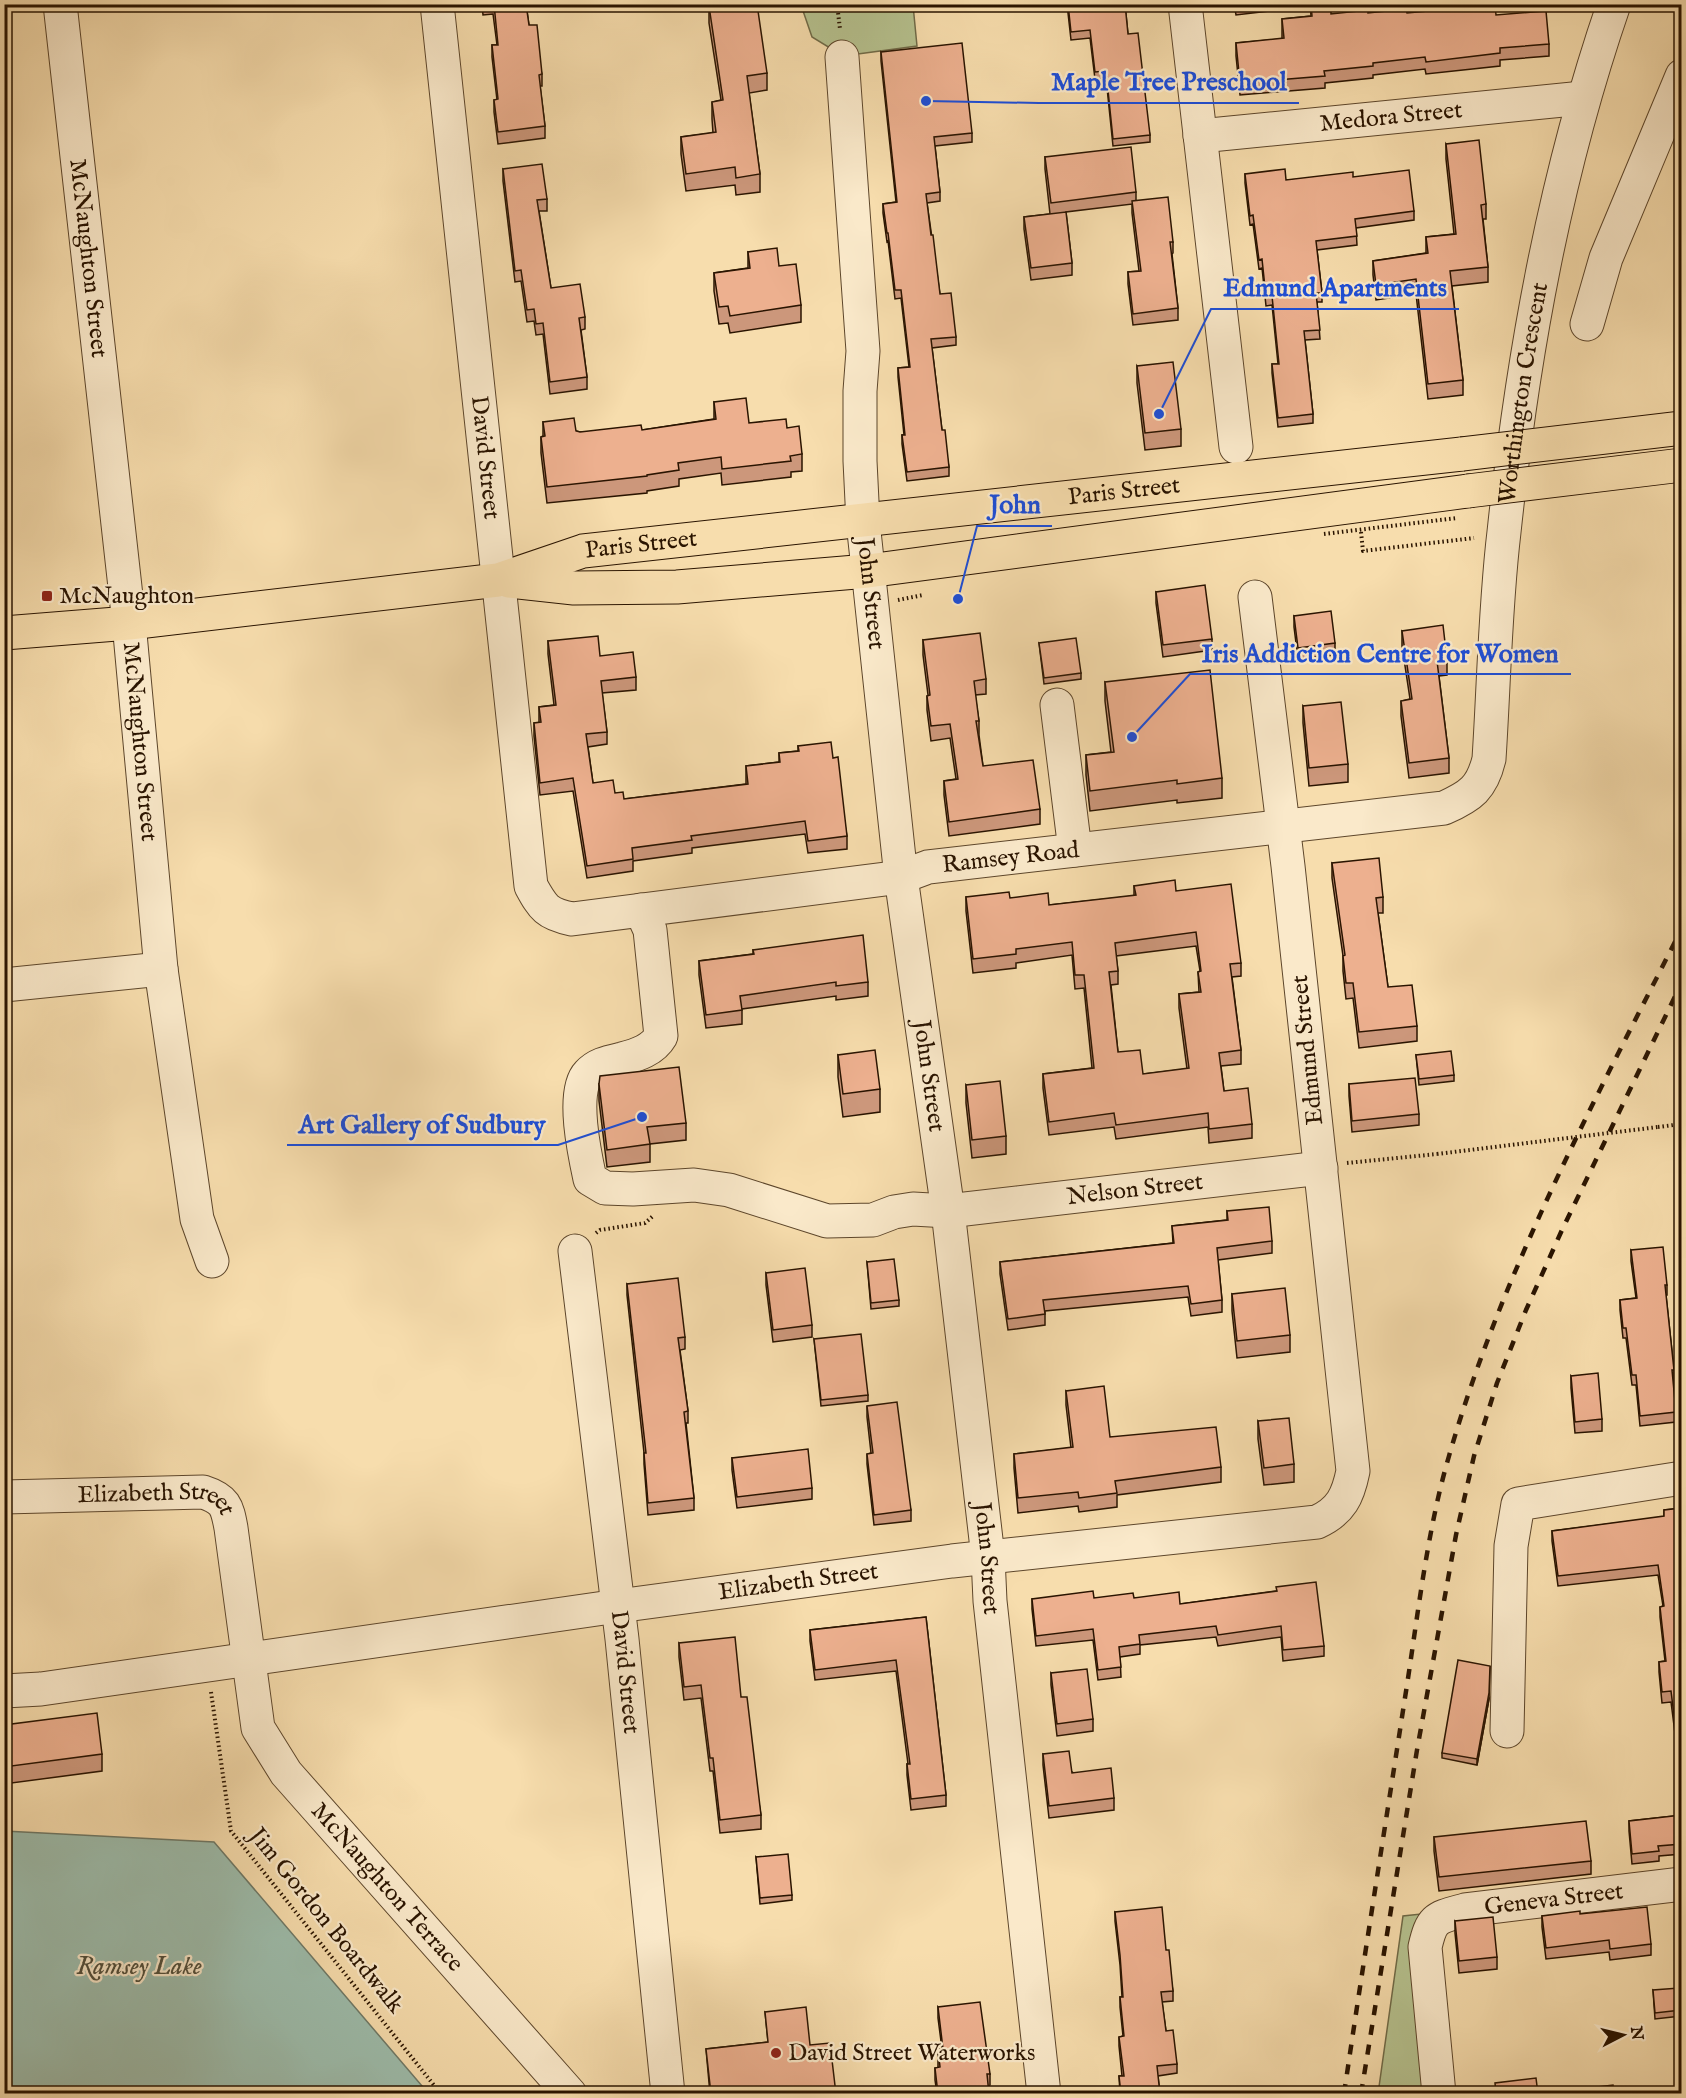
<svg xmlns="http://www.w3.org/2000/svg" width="1686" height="2098" font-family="'IM FELL English',serif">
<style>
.green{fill:#b6c28f;stroke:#706b48;stroke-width:1.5}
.water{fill:#9dbcab;stroke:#6f7967;stroke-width:1.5}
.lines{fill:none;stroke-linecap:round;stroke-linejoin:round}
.minor-casing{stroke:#5d462b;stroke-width:35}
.major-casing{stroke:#2a1400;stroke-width:35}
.path{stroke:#2a1400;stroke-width:4;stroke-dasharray:1.5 3;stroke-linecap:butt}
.minor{stroke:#fae9ca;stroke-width:33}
.major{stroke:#f7ddad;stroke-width:33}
.rail{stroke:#2a1400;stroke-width:4.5;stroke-dasharray:10 10;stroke-linecap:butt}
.major-bridge-casing{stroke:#2a1400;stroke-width:35;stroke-linecap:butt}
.path-bridge{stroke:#2a1400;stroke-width:4;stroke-dasharray:1.5 3;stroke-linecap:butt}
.major-bridge{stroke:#f7ddad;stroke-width:33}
.wall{fill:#cc977b;stroke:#2a1400;stroke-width:1.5;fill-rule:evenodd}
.shaded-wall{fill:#a67b64;stroke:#2a1400;stroke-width:1.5}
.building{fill:#edb08f;stroke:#2a1400;stroke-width:1.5;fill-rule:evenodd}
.poi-dot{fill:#8f2418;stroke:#fae9ca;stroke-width:2}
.labels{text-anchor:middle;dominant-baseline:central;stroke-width:4.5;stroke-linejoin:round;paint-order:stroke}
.street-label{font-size:24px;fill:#2a1400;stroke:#fae9ca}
.poi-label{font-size:24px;fill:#2a1400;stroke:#fae9ca;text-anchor:start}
.water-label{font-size:26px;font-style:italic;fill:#524f3c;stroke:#fae9ca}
.leader{fill:none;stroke:#1d4ed8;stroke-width:2}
.callout-dot{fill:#1d4ed8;stroke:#fae9ca;stroke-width:2}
.callout-label{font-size:26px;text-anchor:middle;font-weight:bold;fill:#1d4ed8;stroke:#fae9ca;stroke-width:4.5;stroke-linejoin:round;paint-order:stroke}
</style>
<rect width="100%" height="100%" fill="#f7ddad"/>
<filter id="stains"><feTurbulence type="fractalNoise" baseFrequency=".00333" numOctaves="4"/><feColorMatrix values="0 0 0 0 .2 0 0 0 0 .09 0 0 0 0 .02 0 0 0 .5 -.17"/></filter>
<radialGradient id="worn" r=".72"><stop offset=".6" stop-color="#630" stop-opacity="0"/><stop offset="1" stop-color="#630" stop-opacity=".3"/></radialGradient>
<path class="green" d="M801 5H913L917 46 843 56 812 37Z
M1421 1914 1441 2093 1378 2094 1403 1916Z"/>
<path class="water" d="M4 1831 214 1842 428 2093H5Z"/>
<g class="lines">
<defs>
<g id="minor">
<path id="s1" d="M60 4 129 623 161 969 197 1219 212 1261"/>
<path id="s2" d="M437 4 531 886C543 908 547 914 572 919L901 877 928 867 1444 808C1471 796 1482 788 1489 759 1494 683 1495 607 1504 532 1523 353 1555 175 1614 4"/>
<path d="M1185 4 1236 447"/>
<path id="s3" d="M842 57 863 351 860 391V461L863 522 901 877 948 1211 988 1557 990 1601 1044 2094"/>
<path id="s4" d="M1200 136 1583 98"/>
<path d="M1587 324 1606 258 1682 76"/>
<path d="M1057 705 1075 850"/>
<path id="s5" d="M641 910 650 930 661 1036C653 1050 637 1055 622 1059 609 1062 597 1064 588 1074 571 1092 585 1156 590 1179L605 1188 633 1189 694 1185 729 1190 827 1221 873 1220 894 1212 913 1209 948 1211 1321 1168"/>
<path d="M4 985 161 969"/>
<path id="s6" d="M575 1251 622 1639 668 2094"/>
<path id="s7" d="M4 1497 203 1492C225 1499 227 1506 231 1528L258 1728 286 1773 570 2094"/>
<path id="s8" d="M4 1691 41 1689 618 1606 952 1561 1317 1522C1341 1511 1348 1496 1353 1471L1288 866 1255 597"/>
<path d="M1507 1731 1511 1546 1518 1504 1682 1478"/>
<path id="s9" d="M1439 2094 1425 1947C1432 1917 1436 1918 1465 1910L1682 1884"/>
</g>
<g id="major">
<path d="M509 581 574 588 677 587 868 571 1468 491"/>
<path id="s10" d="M4 633 129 623 498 580 583 551 1462 454"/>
</g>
</defs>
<use href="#minor" class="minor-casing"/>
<use href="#major" class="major-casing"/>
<path class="path" d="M837 4 840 29
M1361 532 1363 551 1474 538
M898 600 923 595
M1658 1127 1682 1124
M1347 1163 1437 1154
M596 1233 600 1230 645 1223 653 1216
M211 1692 231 1831 441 2094"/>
<use href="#minor" class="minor"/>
<use href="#major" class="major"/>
<path class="rail" d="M1344 2094C1363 1964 1384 1834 1404 1704 1417 1624 1426 1534 1449 1456 1502 1271 1595 1100 1682 928
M1361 2094 1417 1750 1456 1535 1474 1456 1497 1383 1526 1310 1562 1230 1682 982"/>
<defs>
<path id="major-bridge" d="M1462 454 1682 428
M1468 491 1682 465"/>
</defs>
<use href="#major-bridge" class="major-bridge-casing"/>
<path class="path-bridge" d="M1324 534 1457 518
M1437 1154 1658 1127"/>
<use href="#major-bridge" class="major-bridge"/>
</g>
<path class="wall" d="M482 4H526L529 25 542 74V86H540L545 126V138L498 144 494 112V100H497L492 57V45H497L493 14 483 15Z
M1067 4H1125L1128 34 1150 135V142L1113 146 1106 78 1095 79 1090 38 1071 40Z
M1234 4H1269V11L1236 15Z
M1310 4H1330L1331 14 1407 13 1496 15 1549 44V56L1500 60V66L1426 74 1425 69 1373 75V78L1325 83V88L1240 95 1236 56V43L1282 39V19L1311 16Z
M709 6 767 73V90L749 93 760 174V192L736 195 735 185 686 191 681 154V137L713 133 712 119V102L721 100 709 23Z
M881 52 972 133V142L935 146 940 192V201L927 203 940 294 956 337V345L932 348 942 430 949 467V476L907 481 902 444V435H904L898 377V368L909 367 901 298 895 299 888 241 887 242 883 213V204L896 202 881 61Z
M1446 144 1486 204V219H1483L1488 267V282L1452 286 1463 380V395L1428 399 1416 294 1376 300 1373 275V261L1426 253V237L1454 234 1446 159Z
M1045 157 1136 192V201L1173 242V253L1172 254 1178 308V320L1133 325 1128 284V272L1139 271 1132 213V204L1066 212 1072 263V275L1031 280 1024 229V217L1050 214 1045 169Z
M503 169 547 199V211H539L551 288 585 317V329L581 330 587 377V389L550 394 543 334 536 335 534 321 527 322 521 281 515 282 503 181Z
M1245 174 1286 180 1353 177 1414 211V220L1356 228 1357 245 1317 250 1322 293V302H1317L1320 339 1305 340 1313 414V423L1278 427 1272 373V364H1278L1272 305 1266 306 1262 268 1259 269 1253 224 1250 225 1245 183Z
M748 252 779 266 801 305V322L730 333 728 323 719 324 714 291V273L748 268Z
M1137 366 1181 429V446L1145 450 1137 383Z
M714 402 749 423 787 428 802 454V471L791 472V477L722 485 721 473 679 479V486L647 491V493L547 503 541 453V437L543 436V422L580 432 642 430 714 419Z
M1156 592 1212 639V650L1163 657 1156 603Z
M1294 616 1335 643V655L1298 659 1294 627Z
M1402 631 1447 660V675L1439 676 1449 758V773L1409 778 1401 716V701L1410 699 1402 646Z
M923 640 986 679V694L975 695 979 721V735L983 766 1040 809V824L949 836 944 795V781L956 779 950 738 931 741 927 710V696L928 695 923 655Z
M548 641 600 656 636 677V690L602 693 607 732V744L588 747 593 783 615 793 624 799 746 784V766L779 762V753L798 751V746L833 758 847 836V849L808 853 805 834 692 848V853L633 861V871L587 878 573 791 540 795 534 736V723H539V707L554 705 548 654Z
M1039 643 1081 673V679L1044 684Z
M1105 682 1222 778V798L1177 803V800L1090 811 1086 775V755L1111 752 1105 701Z
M1303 706 1348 764V782L1309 786 1303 723Z
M1332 863 1383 897V913H1378L1388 987 1417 1026V1041L1359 1048 1353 998 1346 999 1343 971V956L1332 878Z
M1134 886 1176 891 1241 963V976L1232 977 1241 1050V1064L1221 1066 1224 1091 1252 1124V1138L1209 1143 1208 1127 1116 1139 1114 1127 1049 1135 1043 1088V1074L1092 1068 1084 988 1075 989 1072 955 1016 963V968L973 973 966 911V897L1010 898 1049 905 1134 896ZM1196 946 1200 971 1198 972 1199 992 1179 994V1008L1187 1069 1143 1074 1118 1052 1111 985 1118 984V971L1116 956Z
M753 950 868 982V996L836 1000V996L742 1009V1024L706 1028 699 975V961L753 954Z
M838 1055 880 1089V1112L843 1117 838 1077Z
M1416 1055 1454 1075V1081L1419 1085Z
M599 1084 686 1123V1140L650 1144V1162L607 1167 599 1101Z
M1349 1084 1419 1114V1125L1352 1132 1349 1096Z
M966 1085 1006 1136V1154L972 1158 966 1103Z
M1227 1211 1272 1241V1253L1218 1260 1222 1300V1312L1191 1316 1188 1297 1045 1311V1325L1008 1330 1000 1274V1262L1173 1243 1172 1226 1227 1220Z
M1631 1250 1667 1285V1295H1666L1674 1370V1380H1673L1676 1412V1422L1640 1426 1636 1385H1632L1626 1338H1623L1620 1310V1300L1636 1298 1631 1261Z
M867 1262 899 1300V1306L871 1309Z
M766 1273 812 1325V1337L773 1342 766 1285Z
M627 1284 685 1337V1349L680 1350 688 1411V1423H686L694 1498V1510L648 1515 644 1464V1453L627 1295Z
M1232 1294 1290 1335V1352L1237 1358 1232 1311Z
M814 1339 868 1395V1401L821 1406Z
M1571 1376 1602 1419V1431L1575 1433 1571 1388Z
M1066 1391 1110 1437 1221 1467V1482L1117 1495V1507L1079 1512 1078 1506 1018 1513 1014 1468V1454L1071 1448 1066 1405Z
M867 1406 911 1510V1521L874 1525 867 1464V1454L871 1453 867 1417Z
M1258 1421 1294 1464V1482L1264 1485 1258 1439Z
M732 1458 812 1488V1499L737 1508 732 1470Z
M1682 1508V1757H1678L1671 1702 1662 1703 1659 1672V1662L1665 1661 1660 1617V1607L1663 1606 1658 1575 1558 1586 1552 1541V1531L1664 1517V1510Z
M1276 1591 1324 1646V1656L1283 1661 1281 1637 1218 1646 1216 1637 1140 1645V1654L1120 1657 1121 1677 1098 1680 1093 1640 1036 1646 1032 1609V1599L1134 1598 1180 1604Z
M926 1617 946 1795V1806L911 1810 907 1775V1764H908L896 1671 815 1680 810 1641V1630Z
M679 1643 741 1697 761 1815V1829L720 1833 713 1771H710L701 1698 684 1700 679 1657Z
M1051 1673 1093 1719V1731L1057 1736 1051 1685Z
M1489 1699 1477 1765 1442 1758V1753Z
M4 1725 102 1754V1771L4 1784Z
M1043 1754 1114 1798V1810L1049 1818 1043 1765Z
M1682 1815V1854L1659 1856V1861L1632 1864 1629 1831V1821Z
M1434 1837 1591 1861V1874L1439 1891 1434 1851Z
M756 1857 792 1895V1900L760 1904Z
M1115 1912 1166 1950 1173 1991V2001L1162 2002 1166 2031 1177 2064V2073L1158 2076 1160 2094H1120L1119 2076H1122L1119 2046V2037L1123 2036 1120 2007V1997H1122L1120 1965 1115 1921Z
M1580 1914 1651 1944V1955L1610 1960 1609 1952 1546 1959 1542 1927V1916Z
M1455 1921 1497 1957V1969L1459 1973 1455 1933Z
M1653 1990 1681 2010V2016L1655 2019Z
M938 2007 990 2074V2085L989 2086V2094H937L935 2080V2068H938V2049H942L938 2018Z
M765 2012 810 2045 836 2094H710L706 2049 768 2042Z"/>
<path class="shaded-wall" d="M1490 1666 1489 1699 1477 1765V1759Z"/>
<path class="building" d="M494 4H526L529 25H537L542 74 539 75 545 126 498 132 494 100 498 99 492 45H498Z
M717 4H757L767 73 747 76 760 174 736 178 735 167 686 174 681 137 716 132 712 102 723 100 709 6Z
M1068 4H1125L1128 34 1138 33 1150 135 1113 139 1106 71 1095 72 1090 30 1071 32Z
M1311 4H1330L1331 14 1368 10V13L1406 9 1407 13 1495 5 1496 15 1546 11 1549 44 1500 48V53L1426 62 1425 57 1373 63V66L1324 71 1325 76 1240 83 1236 43 1284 38 1282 19 1312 16Z
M962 43 972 133 934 137 940 192 926 194 931 235H933L940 294 951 293 956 337 931 339 942 430H945L949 467 907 472 902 435H905L898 368 910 367 901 290H895L888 233H887L883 204 897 202 881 52Z
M1479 140 1486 204 1481 205 1488 267 1450 271 1463 380 1428 384 1416 279 1376 285 1373 261 1428 253 1426 237 1456 234 1446 144Z
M1131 147 1136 192 1051 203 1045 157Z
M542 164 547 199 537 200 551 288 580 284 585 317 579 318 587 377 550 382 543 323 536 324 534 309 527 310 521 270 515 271 503 169Z
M1285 169 1286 180 1353 172V177L1409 170 1414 211 1355 219 1357 236 1316 241 1322 293H1316L1320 330 1304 331 1313 414 1278 418 1272 364H1279L1272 296 1266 297 1262 259 1259 260 1253 215 1250 216 1245 174Z
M1168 197 1173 242H1170L1178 308 1133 314 1128 272 1141 271 1132 201Z
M1066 212 1072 263 1031 268 1024 217Z
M777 248 779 266 796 264 801 305 730 316 728 306 719 307 714 273 750 268 748 252Z
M1173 362 1181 429 1145 433 1137 366Z
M746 398 749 423 786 419 787 428 799 426 802 454 790 456 791 461 722 469 721 457 678 463 679 470 647 475V476L547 487 541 437 545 436 543 422 574 418 576 431 580 432 641 425 642 430 716 419 714 402Z
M1205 585 1212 639 1163 645 1156 592Z
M1331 611 1335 643 1298 648 1294 616Z
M1443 625 1447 660 1437 661 1449 758 1409 763 1401 701 1412 699 1402 631Z
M980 633 986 679 974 681 979 721H976L983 766 1033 760 1040 809 949 822 944 781 958 779 950 724 931 726 927 696 930 695 923 640Z
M598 636 600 656 633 652 636 677 601 681 607 732 586 734 593 783 613 780 615 793 623 792 624 799 748 784 746 766 780 762 779 753 799 751 798 746 831 742 833 758 838 757 847 836 808 841 805 821 691 836 692 840 632 848 633 859 587 866 573 778 540 783 534 723 541 722 539 707 556 705 548 641Z
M1076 638 1081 673 1044 678 1039 643Z
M1210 670 1222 778 1177 784V780L1090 791 1086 755 1114 752 1105 682Z
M1341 702 1348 764 1309 768 1303 706Z
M1379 858 1383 897 1376 898 1388 987 1412 985 1417 1026 1359 1032 1353 983H1346L1343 956 1345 955 1332 863Z
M1175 880 1176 891 1231 884 1241 963 1230 964 1241 1050 1219 1053 1224 1091 1248 1088 1252 1124 1209 1129 1208 1113 1116 1125 1114 1113 1049 1122 1043 1074 1094 1068 1084 975H1075L1072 942 1016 949V954L973 959 966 897 1009 892 1010 898 1048 893 1049 905 1136 895 1134 886ZM1196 932 1201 971 1198 972 1201 992 1179 994 1189 1068 1143 1074 1140 1050 1118 1052 1109 972 1118 971 1115 943Z
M863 935 868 982 836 986V982L740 996 742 1010 706 1015 699 961 754 954 753 950Z
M875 1050 880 1089 843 1094 838 1055Z
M1451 1051 1454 1075 1419 1079 1416 1055Z
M679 1067 686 1123 647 1127 650 1144 607 1150 599 1084 600 1076Z
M1415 1078 1419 1114 1352 1121 1349 1084Z
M1000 1081 1006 1136 972 1140 966 1085Z
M1269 1207 1272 1241 1217 1248 1222 1300 1191 1304 1188 1286 1043 1300 1045 1314 1008 1319 1000 1262 1174 1243 1172 1226 1228 1220 1227 1211Z
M1663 1247 1667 1285H1665L1674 1370H1672L1676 1412 1640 1416 1636 1375H1632L1626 1328H1623L1620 1300 1637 1298 1631 1250Z
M894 1259 899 1300 871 1303 867 1262Z
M805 1268 812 1325 773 1330 766 1273Z
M678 1278 685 1337 678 1338 688 1411 684 1412 694 1498 648 1503 644 1453H646L627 1284Z
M1285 1288 1290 1335 1237 1341 1232 1294Z
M861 1334 868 1395 821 1400 814 1339Z
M1598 1373 1602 1419 1575 1422 1571 1376Z
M1104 1386 1110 1437 1216 1427 1221 1467 1115 1481 1117 1493 1079 1498 1078 1492 1018 1498 1014 1454 1073 1447 1066 1391Z
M897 1402 911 1510 874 1515 867 1454 873 1453 867 1406Z
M1289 1418 1294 1464 1264 1468 1258 1421Z
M808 1449 812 1488 737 1497 732 1458Z
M1682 1508V1559H1680L1682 1567V1746L1678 1747 1671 1691 1662 1692 1659 1662 1666 1661 1660 1607 1664 1606 1658 1565 1558 1576 1552 1531 1664 1516V1510Z
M1316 1582 1324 1646 1283 1650 1281 1626 1218 1635 1216 1626 1139 1635 1140 1644 1119 1647 1121 1667 1098 1670 1093 1629 1036 1636 1032 1599 1093 1591 1094 1598 1133 1593 1134 1598 1179 1592 1180 1604 1277 1591 1276 1587Z
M926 1617 946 1795 911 1799 907 1764H910L896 1660 815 1670 810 1630Z
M735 1637 741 1697H747L761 1815 720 1820 713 1758H710L701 1685 684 1687 679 1643Z
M1458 1660 1490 1666 1489 1693 1477 1759 1442 1753Z
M1087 1669 1093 1719 1057 1724 1051 1673Z
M97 1713 102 1754 4 1767V1725Z
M1069 1751 1072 1773 1111 1768 1114 1798 1049 1806 1043 1754Z
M1682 1815V1844L1658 1846 1659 1851 1632 1854 1629 1821Z
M1586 1821 1591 1861 1439 1877 1434 1837Z
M788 1854 792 1895 760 1898 756 1857Z
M1162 1907 1166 1950H1169L1173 1991 1161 1992 1166 2031 1173 2030 1177 2064 1157 2066 1160 2094H1121L1119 2076H1124L1119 2037 1124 2036 1120 1997H1123L1120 1955 1115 1912Z
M1647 1907 1651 1944 1610 1949 1609 1940 1546 1948 1542 1916 1580 1911V1914Z
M1493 1917 1497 1957 1459 1961 1455 1921Z
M1679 1988 1681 2010 1655 2013 1653 1990Z
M980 2002 990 2074H987L989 2094H938L935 2068 940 2067 938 2049H943L938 2007Z
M806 2007 810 2045 830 2043 836 2094H711L706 2049 768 2042 765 2012Z
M1536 2078 1538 2094H1496L1495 2083Z
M1613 2085 1614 2094H1581V2089Z"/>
<g class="poi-dot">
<rect x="41" y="590" width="12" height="12" rx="3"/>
<circle cx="776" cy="2053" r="6"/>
</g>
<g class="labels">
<g class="street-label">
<text stroke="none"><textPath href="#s4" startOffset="192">Medora Street</textPath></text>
<text stroke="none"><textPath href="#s1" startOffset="256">McNaughton Street</textPath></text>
<text stroke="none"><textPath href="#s2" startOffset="2260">Worthington Crescent</textPath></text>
<text stroke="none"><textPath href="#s2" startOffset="456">David Street</textPath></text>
<text stroke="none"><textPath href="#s10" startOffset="1131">Paris Street</textPath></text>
<text stroke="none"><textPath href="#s10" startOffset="645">Paris Street</textPath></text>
<text stroke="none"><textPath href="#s3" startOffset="538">John Street</textPath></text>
<text stroke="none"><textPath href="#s1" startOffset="742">McNaughton Street</textPath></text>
<text stroke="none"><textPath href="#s2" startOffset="1386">Ramsey Road</textPath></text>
<text transform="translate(1308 1050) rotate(-96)">Edmund Street</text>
<text stroke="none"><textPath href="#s3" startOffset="1024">John Street</textPath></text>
<text stroke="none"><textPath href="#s5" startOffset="876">Nelson Street</textPath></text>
<text stroke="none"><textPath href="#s7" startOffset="154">Elizabeth Street</textPath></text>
<text stroke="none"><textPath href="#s3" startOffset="1510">John Street</textPath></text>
<text stroke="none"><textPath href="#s8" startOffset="802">Elizabeth Street</textPath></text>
<text stroke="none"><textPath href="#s6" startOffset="424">David Street</textPath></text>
<text stroke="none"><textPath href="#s7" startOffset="656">McNaughton Terrace</textPath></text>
<text stroke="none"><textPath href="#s9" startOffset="297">Geneva Street</textPath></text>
<text transform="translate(326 1921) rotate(51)">Jim Gordon Boardwalk</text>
</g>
<g class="poi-label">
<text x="59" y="596">McNaughton</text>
<text x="788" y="2053">David Street Waterworks</text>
</g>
<g class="water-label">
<text x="139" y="1966">Ramsey Lake</text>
</g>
</g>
<path class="leader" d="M926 101L1039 103H1299M1159 414L1211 309H1459M958 599L977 526H1052M1132 737L1190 674H1571M642 1117L558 1145H287"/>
<g class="callout-dot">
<circle cx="926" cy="101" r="6"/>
<circle cx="1159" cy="414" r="6"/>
<circle cx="958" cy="599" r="6"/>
<circle cx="1132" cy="737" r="6"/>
<circle cx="642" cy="1117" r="6"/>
</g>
<g class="callout-label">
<text x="1169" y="90">Maple Tree Preschool</text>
<text x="1335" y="296">Edmund Apartments</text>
<text x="1015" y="513">John</text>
<text x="1380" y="662">Iris Addiction Centre for Women</text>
<text x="422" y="1133">Art Gallery of Sudbury</text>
</g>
<rect width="1686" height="2098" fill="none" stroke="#f7ddad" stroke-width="24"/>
<rect x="6" y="6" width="1674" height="2086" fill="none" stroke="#2a1400" stroke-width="3"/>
<rect x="12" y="12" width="1662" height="2074" fill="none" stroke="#2a1400" stroke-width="1.5"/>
<g transform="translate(1623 2035) rotate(83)" stroke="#fae9ca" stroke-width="4.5" paint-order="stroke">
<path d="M0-4.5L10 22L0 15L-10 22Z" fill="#2a1400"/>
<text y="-9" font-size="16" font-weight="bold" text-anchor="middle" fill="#2a1400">N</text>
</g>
<rect width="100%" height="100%" filter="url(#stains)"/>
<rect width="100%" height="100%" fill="url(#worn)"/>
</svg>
